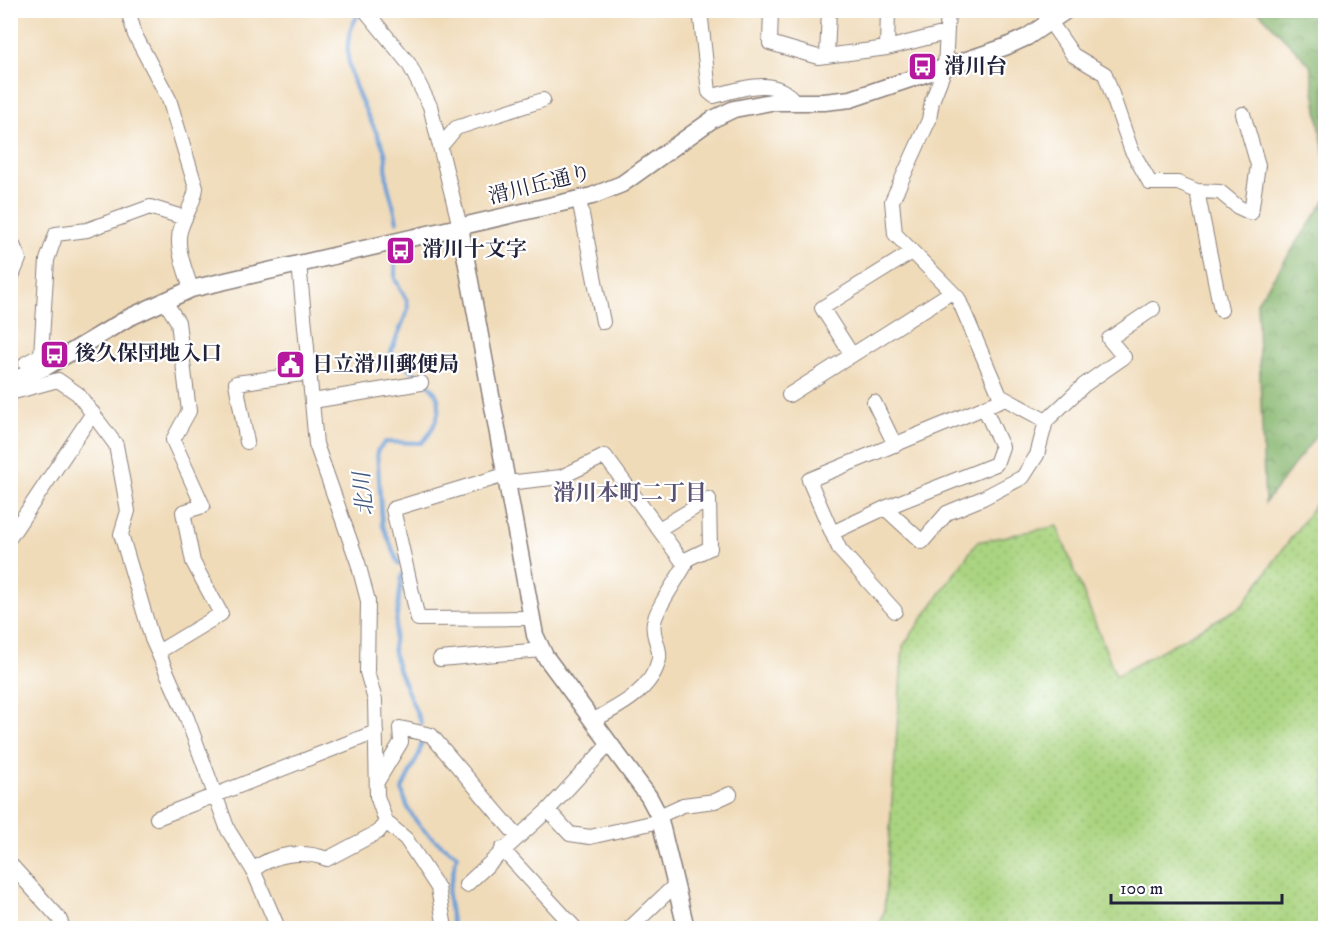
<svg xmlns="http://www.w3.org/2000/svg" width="1336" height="939" font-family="'IM FELL DW Pica','Noto Serif JP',serif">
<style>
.grass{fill:url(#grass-dots);stroke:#667b5e;stroke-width:1.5}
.forest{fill:url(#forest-crowns);stroke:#546c54;stroke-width:1.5}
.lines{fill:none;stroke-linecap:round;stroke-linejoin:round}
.stream{stroke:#699ed6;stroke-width:4}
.minor-casing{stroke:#897e7a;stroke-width:16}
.tertiary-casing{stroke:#897e7a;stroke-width:19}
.minor{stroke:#fff;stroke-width:14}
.tertiary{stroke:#fff;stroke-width:16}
.labels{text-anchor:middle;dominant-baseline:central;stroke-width:4.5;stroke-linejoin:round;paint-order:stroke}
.poi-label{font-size:21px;font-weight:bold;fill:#22223b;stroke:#fff;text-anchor:start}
.street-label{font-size:21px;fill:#22223b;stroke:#fff}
.neighbourhood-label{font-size:22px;font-weight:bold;fill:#5a5373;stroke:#fff}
.water-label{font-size:22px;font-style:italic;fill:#425a81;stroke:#fff}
</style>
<defs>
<pattern id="grass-dots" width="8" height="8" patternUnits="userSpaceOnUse" patternTransform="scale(1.5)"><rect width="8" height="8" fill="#aad480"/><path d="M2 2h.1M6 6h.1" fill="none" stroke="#92b670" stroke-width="1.8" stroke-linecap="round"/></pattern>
<pattern id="forest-crowns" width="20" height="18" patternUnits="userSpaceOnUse" patternTransform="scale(1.5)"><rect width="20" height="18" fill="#87b66e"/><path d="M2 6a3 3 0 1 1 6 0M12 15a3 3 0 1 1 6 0" fill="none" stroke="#6e945c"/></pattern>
</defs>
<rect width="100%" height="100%" fill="#fff"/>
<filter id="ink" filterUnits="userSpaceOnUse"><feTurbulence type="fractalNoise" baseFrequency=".0167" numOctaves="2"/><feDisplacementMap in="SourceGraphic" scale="12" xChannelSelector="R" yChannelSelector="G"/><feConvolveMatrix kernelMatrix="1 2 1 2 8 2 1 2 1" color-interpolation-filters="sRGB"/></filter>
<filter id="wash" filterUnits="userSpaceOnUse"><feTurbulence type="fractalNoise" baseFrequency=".008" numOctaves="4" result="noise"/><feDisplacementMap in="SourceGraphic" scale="24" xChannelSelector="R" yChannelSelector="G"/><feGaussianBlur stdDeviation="1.35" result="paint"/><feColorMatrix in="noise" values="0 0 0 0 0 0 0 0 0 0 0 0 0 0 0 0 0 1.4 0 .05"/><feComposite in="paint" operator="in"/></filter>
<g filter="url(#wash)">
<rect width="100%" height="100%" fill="#f0dbb9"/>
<path class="grass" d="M1325 491V928H877L884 912 903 646 977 542 1057 526 1116 676 1242 606Z"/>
<path class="forest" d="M1258 11H1325V160L1310 65Z
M1325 201V424L1265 503 1257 302Z"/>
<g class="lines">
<path class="stream" d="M362 10C326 53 367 108 384 149 388 159 385 171 387 182 390 195 395 209 397 222
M395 254V279L407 301 408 309 391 352C407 375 451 384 436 420 432 429 429 437 421 443L385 442 377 451 382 524 399 564
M402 574 393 649 398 669 421 723
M423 737 419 754 402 789C407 820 431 839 457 855L448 894 453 928"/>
</g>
</g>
<g filter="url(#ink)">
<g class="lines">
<defs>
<path id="minor" d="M128 10 135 35 169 99 196 188C194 203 186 213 181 228 174 245 186 271 191 289
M365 10 409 64 430 106 460 227
M700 10 709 92 714 96C741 89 775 75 795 102
M771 10 770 43 818 57 887 48 888 10
M948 10 945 68 932 101 929 120 892 201 895 234 958 298 1000 396 1046 421 1084 385 1124 357 1109 339 1153 309
M1042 10 1073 55 1105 74 1131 149 1150 183H1178L1197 191 1221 310
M887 48 946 33
M827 56 829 10
M441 146 456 128 543 100
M1197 191 1220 192 1238 207 1251 213 1258 165 1243 114
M579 199 603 322
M10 238 19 259 10 281
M299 263 316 444 358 563 368 601 367 672 375 700 377 796 386 822 406 839 438 888 445 928
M852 355 822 308 912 252
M31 374 26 363 41 355 47 260 56 234 87 230 150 207 185 218
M10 393 58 380 78 394 116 445 128 511 121 534 152 639 187 718 228 830 253 870 278 928
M789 395 947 295
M1005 399 809 480 832 533 885 508 922 542 947 513 983 498 1023 477 1037 455 1046 421
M313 401 421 383
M874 402 895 445
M247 442 236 383 310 373
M505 475 393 509 418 619 532 618
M507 483 561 477 605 456 685 565C677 580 657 607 654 622 651 636 661 646 659 659 652 691 618 707 592 721
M885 508 996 464 1002 447 984 407
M659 529 709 499 710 548 683 561
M832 533 840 550 895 611
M10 537 93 413
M158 652 221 614 193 562 183 512 203 506 173 440 189 411 178 322 164 300
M440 659 542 650
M377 782 401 742 400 728 431 735 517 836
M548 810 570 834 590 837 660 821
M659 816 683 805 715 801 730 794
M157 818 376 732
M502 849 575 928
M10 864 59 918 63 928
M253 870C274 853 303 850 327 859L378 832 386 822
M466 885 548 810 609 744
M630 928 675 885"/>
<path id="tertiary" d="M460 227 535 635 545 656 649 797 659 816 686 928
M10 381 46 367 128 318 191 289 592 196 622 184 713 119 734 109 771 102H824L851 99 1005 47 1027 37 1067 10"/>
</defs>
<use href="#minor" class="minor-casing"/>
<use href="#tertiary" class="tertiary-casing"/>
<use href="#minor" class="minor"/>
<use href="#tertiary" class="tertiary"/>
</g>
</g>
<defs>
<symbol id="bus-square" viewBox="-11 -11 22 22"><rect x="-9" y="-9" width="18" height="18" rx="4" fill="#b5179e" stroke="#fff"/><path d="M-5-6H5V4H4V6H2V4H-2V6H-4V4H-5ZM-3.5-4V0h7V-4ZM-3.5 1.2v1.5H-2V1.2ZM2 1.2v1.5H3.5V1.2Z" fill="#fff"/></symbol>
<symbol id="civic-square" viewBox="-11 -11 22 22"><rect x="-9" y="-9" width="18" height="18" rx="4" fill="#b5179e" stroke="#fff"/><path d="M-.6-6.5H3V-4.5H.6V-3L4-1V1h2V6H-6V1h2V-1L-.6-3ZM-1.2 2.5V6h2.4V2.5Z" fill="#fff"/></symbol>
</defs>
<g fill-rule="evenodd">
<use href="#bus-square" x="906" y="50" width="33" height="33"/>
<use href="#bus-square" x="384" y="234" width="33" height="33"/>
<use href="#bus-square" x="38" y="338" width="33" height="33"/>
<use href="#civic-square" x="274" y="348" width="33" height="33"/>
</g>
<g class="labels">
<g class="poi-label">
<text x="944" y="67">滑川台</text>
<text x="422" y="250">滑川十文字</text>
<text x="75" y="354">後久保団地入口</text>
<text x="312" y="365">日立滑川郵便局</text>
</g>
<g class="street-label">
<text transform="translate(540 185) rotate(-14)">滑川丘通り</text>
</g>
<g class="neighbourhood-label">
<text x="630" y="493">滑川本町二丁目</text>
</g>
<g class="water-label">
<text transform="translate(364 494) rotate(-95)">北川</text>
</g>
</g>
<rect width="1336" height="939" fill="none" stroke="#fff" stroke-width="36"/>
<path d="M1111 894v9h171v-9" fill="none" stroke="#22223b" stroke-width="3"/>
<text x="1120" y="894" font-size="18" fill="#22223b" stroke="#ffffff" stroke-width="4.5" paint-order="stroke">100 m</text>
</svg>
